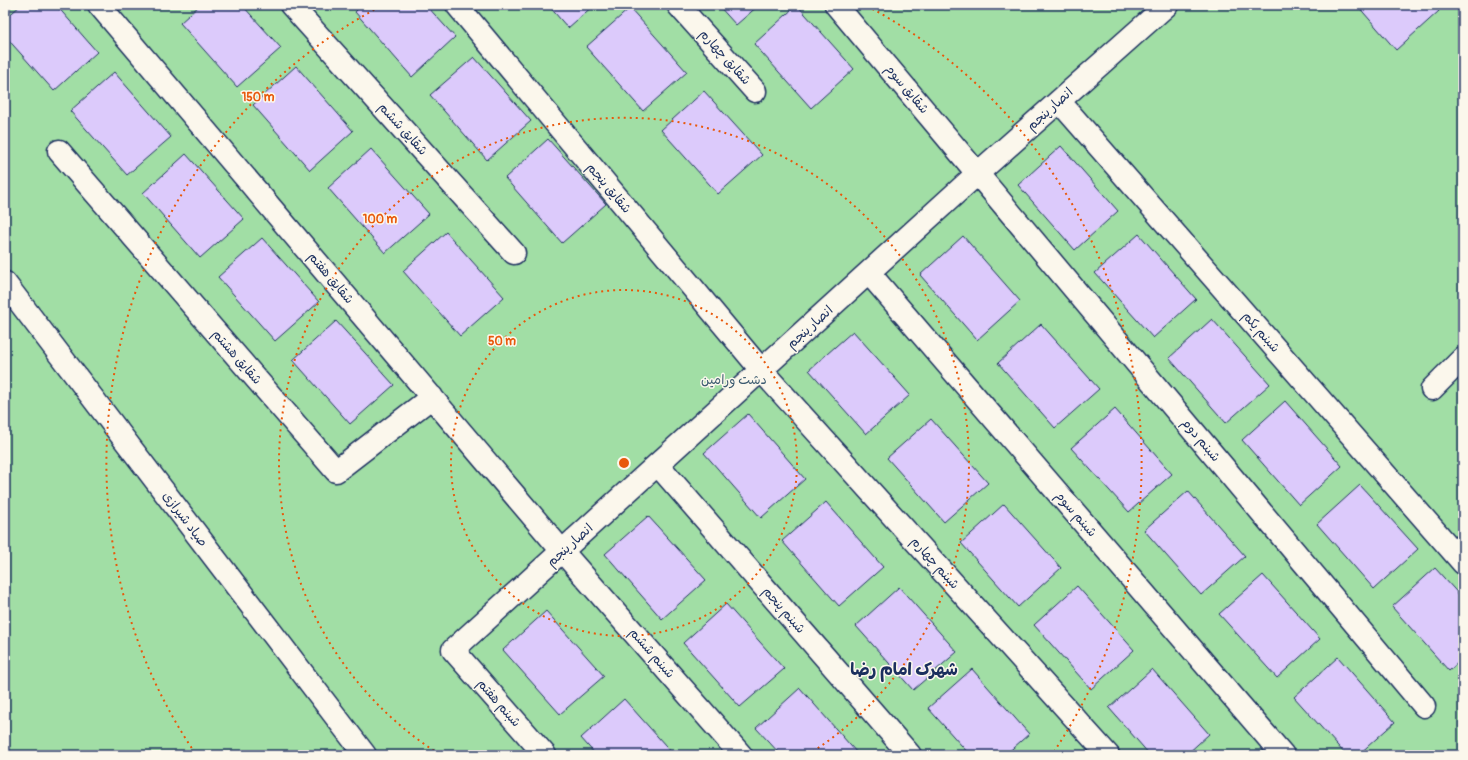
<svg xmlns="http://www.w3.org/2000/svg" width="1468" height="760" font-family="Pangolin,'Playpen Sans Arabic',sans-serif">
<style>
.green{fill:#a1dea5;stroke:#5e8682}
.building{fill:#dccafb;stroke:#1b2f5e}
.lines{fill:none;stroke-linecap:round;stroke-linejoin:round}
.street-casing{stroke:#1b2f5e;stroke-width:25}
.street{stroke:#fbf7ec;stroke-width:22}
.ring{fill:none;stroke:#e8590c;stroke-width:2;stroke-dasharray:2 4}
.labels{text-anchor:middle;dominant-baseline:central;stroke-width:3;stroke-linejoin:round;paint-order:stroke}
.street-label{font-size:13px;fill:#1b2f5e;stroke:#fbf7ec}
.park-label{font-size:13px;fill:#3c5b70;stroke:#fbf7ec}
.district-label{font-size:17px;font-weight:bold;fill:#1b2f5e;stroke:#fbf7ec}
.centre{fill:#e8590c;stroke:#fbf7ec;stroke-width:2}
.ring-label{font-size:12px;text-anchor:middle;font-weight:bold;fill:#e8590c;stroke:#fbf7ec;stroke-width:3;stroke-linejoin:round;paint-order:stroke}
</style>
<rect width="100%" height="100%" fill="#f5eeef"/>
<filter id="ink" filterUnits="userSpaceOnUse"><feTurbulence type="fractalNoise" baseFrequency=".025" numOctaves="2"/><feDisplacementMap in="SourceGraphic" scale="8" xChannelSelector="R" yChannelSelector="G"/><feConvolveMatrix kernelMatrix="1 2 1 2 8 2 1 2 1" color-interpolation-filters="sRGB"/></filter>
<g filter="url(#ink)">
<path class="green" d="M5 5H1463V755H5Z"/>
<path class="building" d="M21 5H56L97 52 54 91 5 36V19Z
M200 5H242L281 48 237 87 180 23Z
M362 5H426L455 37 412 77 355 12Z
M548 5H594L568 28Z
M718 5H759L736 25Z
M797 5 854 69 811 108 754 44Z
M1357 5H1434L1439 11 1396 50Z
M630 8 687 72 643 111 586 47Z
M474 57 531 121 487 160 430 95Z
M296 66 353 131 310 170 253 105Z
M114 72 171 137 127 175 70 111Z
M704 91 762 155 718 194 661 130Z
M548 139 606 204 562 243 505 178Z
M1061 146 1118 211 1075 250 1018 185Z
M371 149 429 214 385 253 328 188Z
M186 154 244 219 200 258 143 193Z
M446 232 504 297 460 336 403 271Z
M1139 234 1196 299 1153 338 1095 273Z
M963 236 1020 301 977 340 920 275Z
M262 238 319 302 275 341 218 277Z
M1212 319 1270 384 1226 423 1169 358Z
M336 321 394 385 350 424 293 360Z
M1041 324 1099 389 1055 428 998 363Z
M853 331 910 395 866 434 809 370Z
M1285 401 1342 466 1299 505 1242 440Z
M1115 409 1172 474 1129 512 1071 448Z
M748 414 805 479 761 518 704 453Z
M931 419 988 483 944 522 887 458Z
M1360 485 1418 549 1374 589 1317 524Z
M1188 491 1245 556 1201 595 1144 530Z
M826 502 883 567 839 606 782 541Z
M1004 504 1061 568 1018 607 961 543Z
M648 516 706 580 662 619 605 554Z
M1435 568 1463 599V658L1449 671 1392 607Z
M1263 575 1320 639 1277 678 1219 614Z
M1077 586 1134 650 1091 689 1034 625Z
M899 587 957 652 913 690 856 626Z
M726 604 784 669 740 707 683 643Z
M546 611 604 676 560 714 503 650Z
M1338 657 1395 722 1358 755H1346L1294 697Z
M972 669 1029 734 1005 755H970L928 708Z
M1152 669 1209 734 1186 755H1150L1109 708Z
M800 688 857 753 855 755H781L756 728Z
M624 699 674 755H596L581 738Z"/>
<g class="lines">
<defs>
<path id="street" d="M99 5 562 551 741 755
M291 5 514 253
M457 5 762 371 1108 755
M678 5 755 91
M836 5 1424 706
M1059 101 1463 563
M59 151 336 471 432 397
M869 273 1283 755
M5 283 365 755
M1432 389 1463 358
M658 465 910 755
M545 755 453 650 978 173 1167 5"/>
</defs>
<use href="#street" class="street-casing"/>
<use href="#street" class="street"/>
</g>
</g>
<g class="ring">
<circle cx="624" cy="463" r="173"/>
<path d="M439 754A345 345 0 1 1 809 754"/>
<path d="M195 753A518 518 0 0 1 381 6M867 6A518 518 0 0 1 1053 753"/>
</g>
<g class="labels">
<g class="street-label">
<text transform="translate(725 57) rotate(48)">شقایق چهارم</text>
<text transform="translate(907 89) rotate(50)">شقایق سوم</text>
<text transform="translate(1050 109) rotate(-42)">انصار پنجم</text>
<text transform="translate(403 129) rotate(48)">شقایق ششم</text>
<text transform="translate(609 188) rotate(50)">شقایق پنجم</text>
<text transform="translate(331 278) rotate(50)">شقایق هفتم</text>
<text transform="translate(810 327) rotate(-42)">انصار پنجم</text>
<text transform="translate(1261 332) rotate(49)">شبنم یکم</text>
<text transform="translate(237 357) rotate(49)">شقایق هشتم</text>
<text transform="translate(1201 440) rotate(50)">شبنم دوم</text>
<text transform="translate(1076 514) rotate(49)">شبنم سوم</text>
<text transform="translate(185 519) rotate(53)">صیاد شیرازی</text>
<text transform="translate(570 545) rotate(-42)">انصار پنجم</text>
<text transform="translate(935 563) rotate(48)">شبنم چهارم</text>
<text transform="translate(784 610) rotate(49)">شبنم پنجم</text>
<text transform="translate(652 653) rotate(49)">شبنم ششم</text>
<text transform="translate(499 703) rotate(49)">شبنم هفتم</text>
</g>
<g class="park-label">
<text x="734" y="380">دشت ورامین</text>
</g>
<g class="district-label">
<text x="904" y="669">شهرک امام رضا</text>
</g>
</g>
<circle cx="624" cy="463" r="6" class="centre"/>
<g class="ring-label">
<text x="258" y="101">150 m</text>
<text x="380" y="223">100 m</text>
<text x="502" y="345">50 m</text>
</g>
<rect width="1468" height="760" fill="none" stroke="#fbf7ec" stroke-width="20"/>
<rect x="10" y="10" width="1448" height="740" fill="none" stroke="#1b2f5e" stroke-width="1.5" filter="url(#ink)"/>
</svg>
